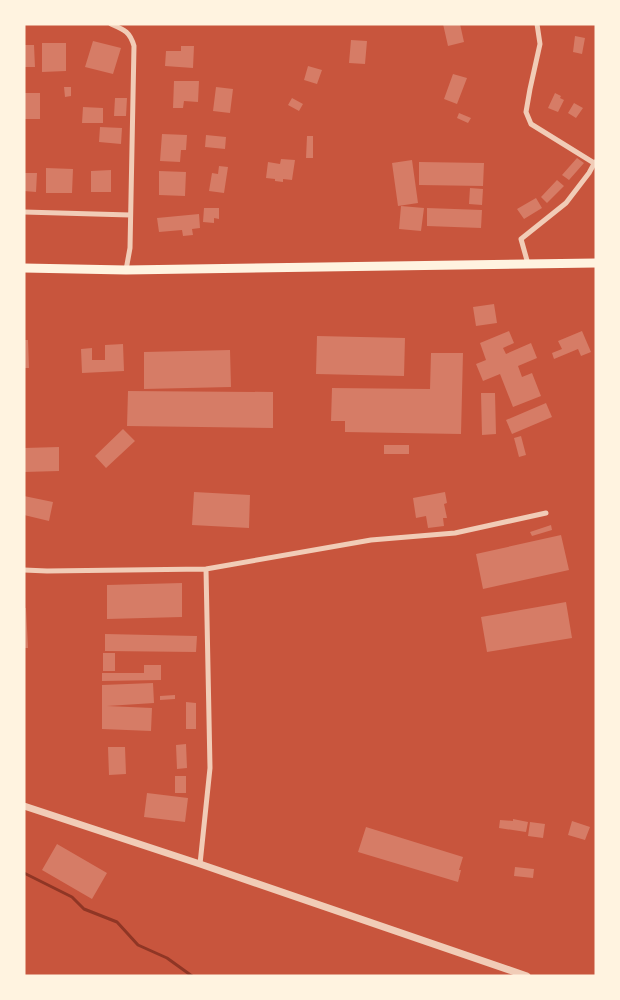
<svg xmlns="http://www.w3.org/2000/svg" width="620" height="1000" font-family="'Work Sans',sans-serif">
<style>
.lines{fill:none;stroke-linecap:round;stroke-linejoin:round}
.stream{stroke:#8f3625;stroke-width:3}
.building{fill:#d67c66}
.minor{stroke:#f1ccb7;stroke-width:5}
.tertiary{stroke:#f1ccb7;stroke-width:7}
.trunk{stroke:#fff3e0;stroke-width:9}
</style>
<rect width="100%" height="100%" fill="#c8553d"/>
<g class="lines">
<path class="stream" d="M24 873 72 897 84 909 117 922 138 945 167 958 192 976"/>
</g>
<path class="building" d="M443 24H460L464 42 448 46Z
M575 36 585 38 582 54 573 52Z
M351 40 367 41 365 64 349 63Z
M93 41 121 48 113 74 85 67Z
M42 43H66V71L42 72Z
M24 45H34L35 67H24Z
M181 46H194L193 68 165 66 166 51H181Z
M308 66 322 70 317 84 304 80Z
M453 74 467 78 457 104 444 99Z
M174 81H199L198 102 184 101 183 108H173Z
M64 87H71V96L65 97Z
M216 87 233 89 230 113 213 111Z
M24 93H40V119H24Z
M555 93 561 96 560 98 564 100 558 112 548 108Z
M115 98H127L126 116H114Z
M292 98 303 104 299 111 288 105Z
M574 103 583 108 576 118 568 113Z
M83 107 103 108V123H82Z
M459 113 471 118 468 123 457 118Z
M100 127 122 128 121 144 99 142Z
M162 134 187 135 186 150H181L180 162 160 161Z
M206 135 226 137 225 149 205 147Z
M307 136H313V158H306Z
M577 158 584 163 569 180 562 175Z
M281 159 295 160 292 180 283 179V182L275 181V179L266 178 268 162 280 164Z
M412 160 418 203 398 206 392 163Z
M419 162 484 163 483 186 419 185Z
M219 166 228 167 224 193 209 191 212 173 218 174Z
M46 168 73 169 72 193H46Z
M111 170V192H91V171Z
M159 171 186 172 185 196 159 195Z
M24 173H37L36 192 24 191Z
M557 180 564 186 547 203 541 197Z
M470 188 483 189 482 205 469 204Z
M536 198 542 208 524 219 517 209Z
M401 206 424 208 421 231 399 229Z
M204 208H219V219L214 218V223L203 222Z
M427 208 482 210 481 228 427 226Z
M199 214 200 228 192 229 193 235 183 236 182 230 159 232 157 218Z
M494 304 497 323 476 326 473 307Z
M509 331 514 343 503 348 506 354 531 343 537 358 518 366 522 377 532 373 541 396 513 407 500 374 483 381 476 364 486 360 480 343Z
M582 331 591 352 581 356 578 349 554 359 552 353 562 349 558 341Z
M317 336 405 338 404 376 316 374Z
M24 340H28L29 368H24Z
M123 344 124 371 82 373 81 349 92 348V360H105V345Z
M230 350 231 387 144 389V352Z
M431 353H463L461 434 345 432V421H331L332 388 430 389Z
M128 391 273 392V428L127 426Z
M481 393H495L496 434 482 435Z
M546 403 552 417 512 434 506 420Z
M123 429 135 441 106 468 95 456Z
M521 436 526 455 519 457 514 438Z
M384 445H409V454H384Z
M59 447V471L24 472V448Z
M194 492 250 495 249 528 192 525Z
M445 492 447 503 444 504 447 518H443L444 526 428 528 426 516 416 518 413 498Z
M24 496 53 502 49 521 24 515Z
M551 525 552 530 532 536 530 532Z
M561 535 569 570 483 589 476 554Z
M182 583V617L107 619V585Z
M566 602 572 638 487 652 481 617Z
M24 608H26L28 648H24Z
M105 634 197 636 196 652 105 651Z
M103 653H115V671H103Z
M144 665H161V680L102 681V673H144Z
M153 683 154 703 107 706 152 708 151 731 102 729V685Z
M175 695V699L160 700V696Z
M186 702 196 703V729H186Z
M186 744 187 768 177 769 176 745Z
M108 747H125L126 774 109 775Z
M175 776H186V793H175Z
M147 793 188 798 185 822 144 817Z
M513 819 528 822 526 832 499 828 500 820 513 821Z
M572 821 590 827 585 840 568 835Z
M530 822 545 824 543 838 528 836Z
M366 827 463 857 459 870H461L458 882 358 852Z
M57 844 107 873 92 899 42 870Z
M515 867 534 869 533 878 514 876Z"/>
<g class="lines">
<path class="minor" d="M111 24C125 30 130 32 134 46L130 248 126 270
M537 24 540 44 530 89 526 112 531 124 594 163
M24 212 130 215
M528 264 521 239 566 203 589 173 595 162
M24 570 47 571 206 569 371 540 455 533 546 513
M200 864 210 768 206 569"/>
<path class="tertiary" d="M24 806 200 864 527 976"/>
<path class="trunk" d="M24 268 126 270 596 263"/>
</g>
<rect width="620" height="1000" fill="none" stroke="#fff3e0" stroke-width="51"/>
</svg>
